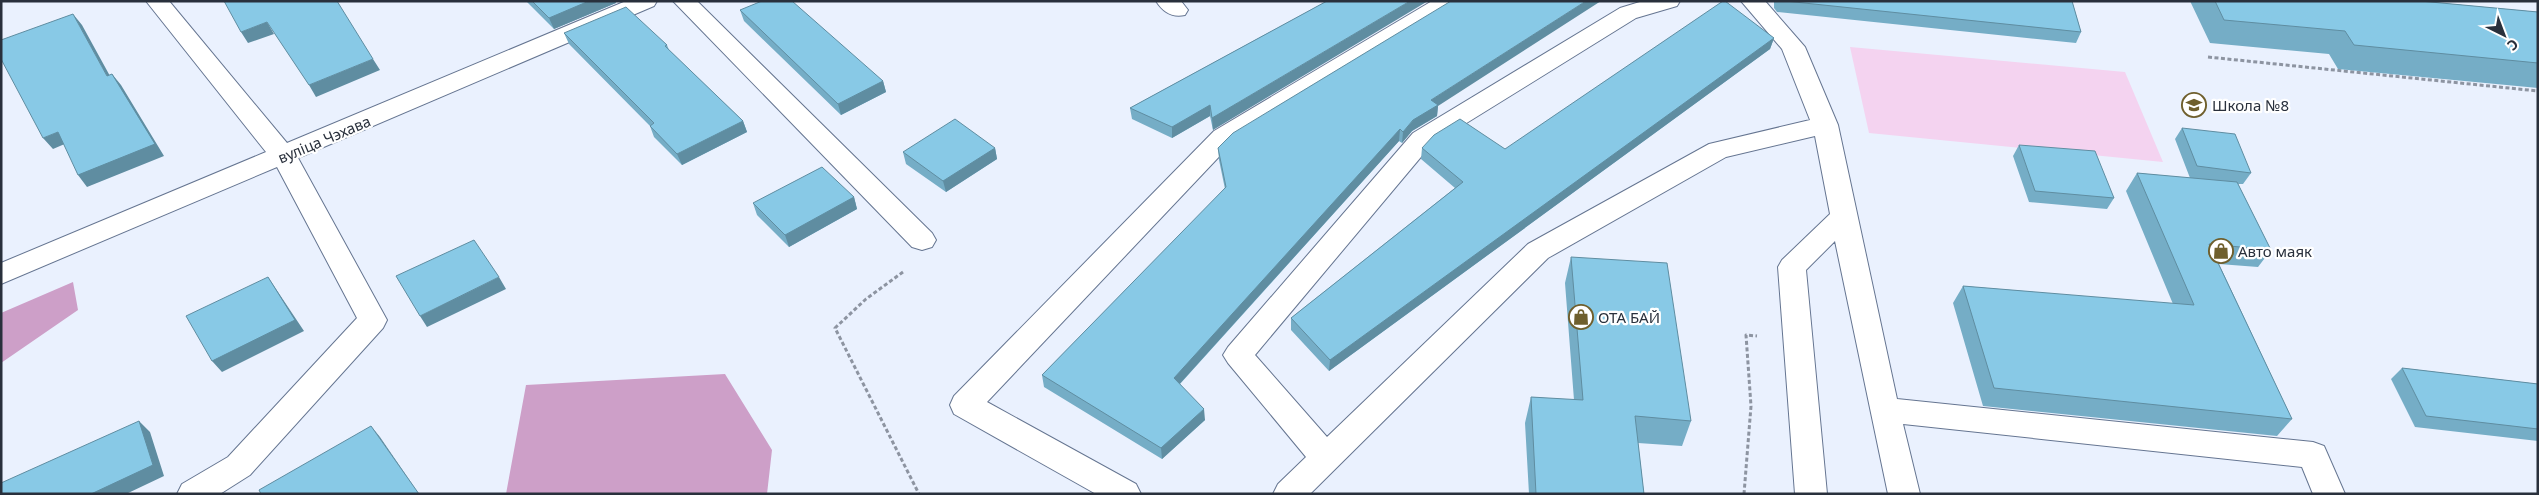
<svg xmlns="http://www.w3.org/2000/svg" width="2539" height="495" font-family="'Noto Sans',sans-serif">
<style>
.green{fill:#f4d3f0}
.forest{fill:#cd9fc8}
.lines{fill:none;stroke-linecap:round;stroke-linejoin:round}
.minor-casing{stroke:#657591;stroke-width:2}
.path{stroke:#8d94a1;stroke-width:3;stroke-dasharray:4 2.5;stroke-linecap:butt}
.minor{fill:#fff;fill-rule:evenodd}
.wall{fill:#75adc6}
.shaded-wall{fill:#5f8da1}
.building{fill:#88c9e6;stroke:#5f8da1}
.labels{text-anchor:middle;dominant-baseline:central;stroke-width:4.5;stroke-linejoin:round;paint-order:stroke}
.poi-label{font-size:15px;fill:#29303c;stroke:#fff;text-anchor:start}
.street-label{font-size:15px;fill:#29303c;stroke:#fff}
</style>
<rect width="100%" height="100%" fill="#eaf1fe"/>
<path class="green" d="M1850 47 2125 72 2163 162 1869 133Z"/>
<path class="forest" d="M73 282 78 310 1 363V313Z
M725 374 772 450 767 494H506L526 385Z"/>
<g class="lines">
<defs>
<path id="minor" d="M146 1H169L287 143 626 1H657L654 6 298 158 387 320 383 328 250 475 220 494H177L182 484 228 457 357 318 277 167 1 284V263L266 152Z
M673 1H697L932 233 936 240 932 247 922 250 912 247Z
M1156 1H1181L1188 10 1185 15C1172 18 1163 12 1156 1Z
M1432 1H1460L1457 6 1232 143 987 402 1136 484 1141 494H1096L954 414 950 405 954 396 1214 131Z
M1643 1H1680L1677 6 1636 18 1431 145 1255 355 1327 437 1528 244 1709 144 1810 120 1782 49 1741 1H1765L1805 47 1838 125 1897 399 2313 442 2324 446 2345 494H2313L2302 467 1903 424 1920 494H1888L1835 241 1806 270 1827 494H1795L1778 267 1782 260 1830 214 1815 136 1726 157 1548 258 1310 494H1273L1278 484 1306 457 1228 363 1223 355 1228 347 1413 133 1620 8Z"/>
</defs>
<use href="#minor" class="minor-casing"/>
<path class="path" d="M2208 57 2538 91
M903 272 866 299 835 328 919 494
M1744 494 1751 406 1746 335 1757 336"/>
<use href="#minor" class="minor"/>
</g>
<path class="wall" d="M526 1H615L616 3 554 29Z
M1327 1 1213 130 1210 116 1172 138 1132 119 1130 108Z
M1774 1H2072L2081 32 2076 43 1777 12 1774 8Z
M2190 1H2420L2538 12V88L2338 69 2329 54 2210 43Z
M740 10 883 81 886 92 841 115 744 21Z
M564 33 667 45 669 50 743 121 747 132 682 165 654 137 650 126 569 44Z
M1774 38 1770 49 1329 371 1291 330V318L1455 188 1421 159 1422 148 1505 149Z
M1438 106 1437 116 1412 131 1402 143 1399 141 1180 384 1205 420 1162 459 1044 387 1042 375 1225 189 1219 160 1218 148Z
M2182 128 2251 173 2243 184H2238L2271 250 2258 267 2219 264 2292 419 2277 436 1983 406 1953 303 1963 286 2173 304 2126 191 2137 173 2190 178 2175 139Z
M2019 145 2114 198 2107 209 2029 202 2013 156Z
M995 148 997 159 946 192 906 164 903 152Z
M854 197 857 209 789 247 757 215 753 203Z
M1571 257 1691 421 1682 446 1638 443 1644 494H1529L1525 423 1531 397 1574 400 1565 283Z
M2402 368 2538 384V441L2415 427 2391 379Z"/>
<path class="shaded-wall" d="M589 1H615L616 3 554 29 549 18Z
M1410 1H1428L1213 130 1212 118Z
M1586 1H1601L1438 106 1437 116 1412 131 1402 143 1403 132 1431 100Z
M73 14 82 25 116 87 107 76Z
M267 22 274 34 248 43 241 32Z
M1774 38 1770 49 1329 371 1330 360Z
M373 59 380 70 316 97 309 85Z
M112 74 121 85 164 156 87 187 78 175Z
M883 81 886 92 841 115 838 104Z
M1210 105V116L1172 138V127Z
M743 121 747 132 682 165 677 154Z
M1400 129 1399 141 1175 389 1174 378Z
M58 132 67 143 53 149 43 138Z
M995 148 997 159 946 192 943 181Z
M854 197 857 209 789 247 785 235Z
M268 277 304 331 222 372 212 361Z
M499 277 506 289 427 327 420 316Z
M1204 409 1205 420 1162 459 1161 448Z
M139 421 150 432 164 476 126 494H91Z
M371 426 380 437 419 494Z"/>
<path class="building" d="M224 1H337L373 59 309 85 267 22 241 32Z
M532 1H589L549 18Z
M762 1H792L883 81 838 104 740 10Z
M1327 1H1410L1212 118 1210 105 1172 127 1130 108Z
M1451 1H1586L1431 100 1438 105 1413 120 1403 132 1400 129 1174 378 1204 409 1161 448 1042 375 1226 187 1218 148 1233 133Z
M1723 1H1725L1774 38 1330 360 1291 318 1463 182 1422 148 1434 135 1460 119 1505 149Z
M1785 1H2072L2081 32Z
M2215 1H2420L2538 12V63L2354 45 2345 31 2224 20Z
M626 7 667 45 665 46 743 121 677 154 650 126 654 123 564 33Z
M73 14 107 76 112 74 155 144 78 175 58 132 43 138 1 59V40Z
M955 119 995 148 943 181 903 152Z
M2182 128 2235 134 2251 173 2197 166Z
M2019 145 2095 151 2114 198 2035 191Z
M822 167 854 197 785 235 753 203Z
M2137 173 2237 182 2271 250 2209 244 2292 419 1994 388 1963 286 2194 305Z
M474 240 499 277 420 316 396 276Z
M1571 257 1667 263 1691 421 1635 416 1644 494H1536L1531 397 1583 400Z
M268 277 295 320 212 361 186 316Z
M2402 368 2538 384V429L2426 416Z
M139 421 153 465 91 494H1V483Z
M371 426 419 494H261L259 490Z"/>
<defs>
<symbol id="school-ring" viewBox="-11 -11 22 22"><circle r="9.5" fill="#fff" stroke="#6f5f2d" stroke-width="1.5"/><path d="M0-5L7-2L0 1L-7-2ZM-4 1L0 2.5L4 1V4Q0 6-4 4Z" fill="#6f5f2d"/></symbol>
<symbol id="shop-ring" viewBox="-11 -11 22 22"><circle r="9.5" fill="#fff" stroke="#6f5f2d" stroke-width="1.5"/><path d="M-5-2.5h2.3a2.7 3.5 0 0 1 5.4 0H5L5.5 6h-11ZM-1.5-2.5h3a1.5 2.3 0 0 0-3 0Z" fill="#6f5f2d"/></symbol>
</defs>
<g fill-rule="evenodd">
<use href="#school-ring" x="2180" y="91" width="28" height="28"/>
<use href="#shop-ring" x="2207" y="237" width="28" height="28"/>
<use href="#shop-ring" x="1567" y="303" width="28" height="28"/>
</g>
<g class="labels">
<g class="poi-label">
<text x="2212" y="105">Школа №8</text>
<text x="2238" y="251">Авто маяк</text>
<text x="1598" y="317">ОТА БАЙ</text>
</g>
<g class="street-label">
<text transform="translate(324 139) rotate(-23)">вуліца Чэхава</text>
</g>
</g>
<rect width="2539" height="495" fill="none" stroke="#29303c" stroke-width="5"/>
<g transform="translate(2504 35) rotate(138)" stroke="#ffffff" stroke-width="4" paint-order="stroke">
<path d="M0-4L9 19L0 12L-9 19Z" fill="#29303c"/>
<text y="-8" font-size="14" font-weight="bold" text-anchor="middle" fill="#29303c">С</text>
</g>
</svg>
